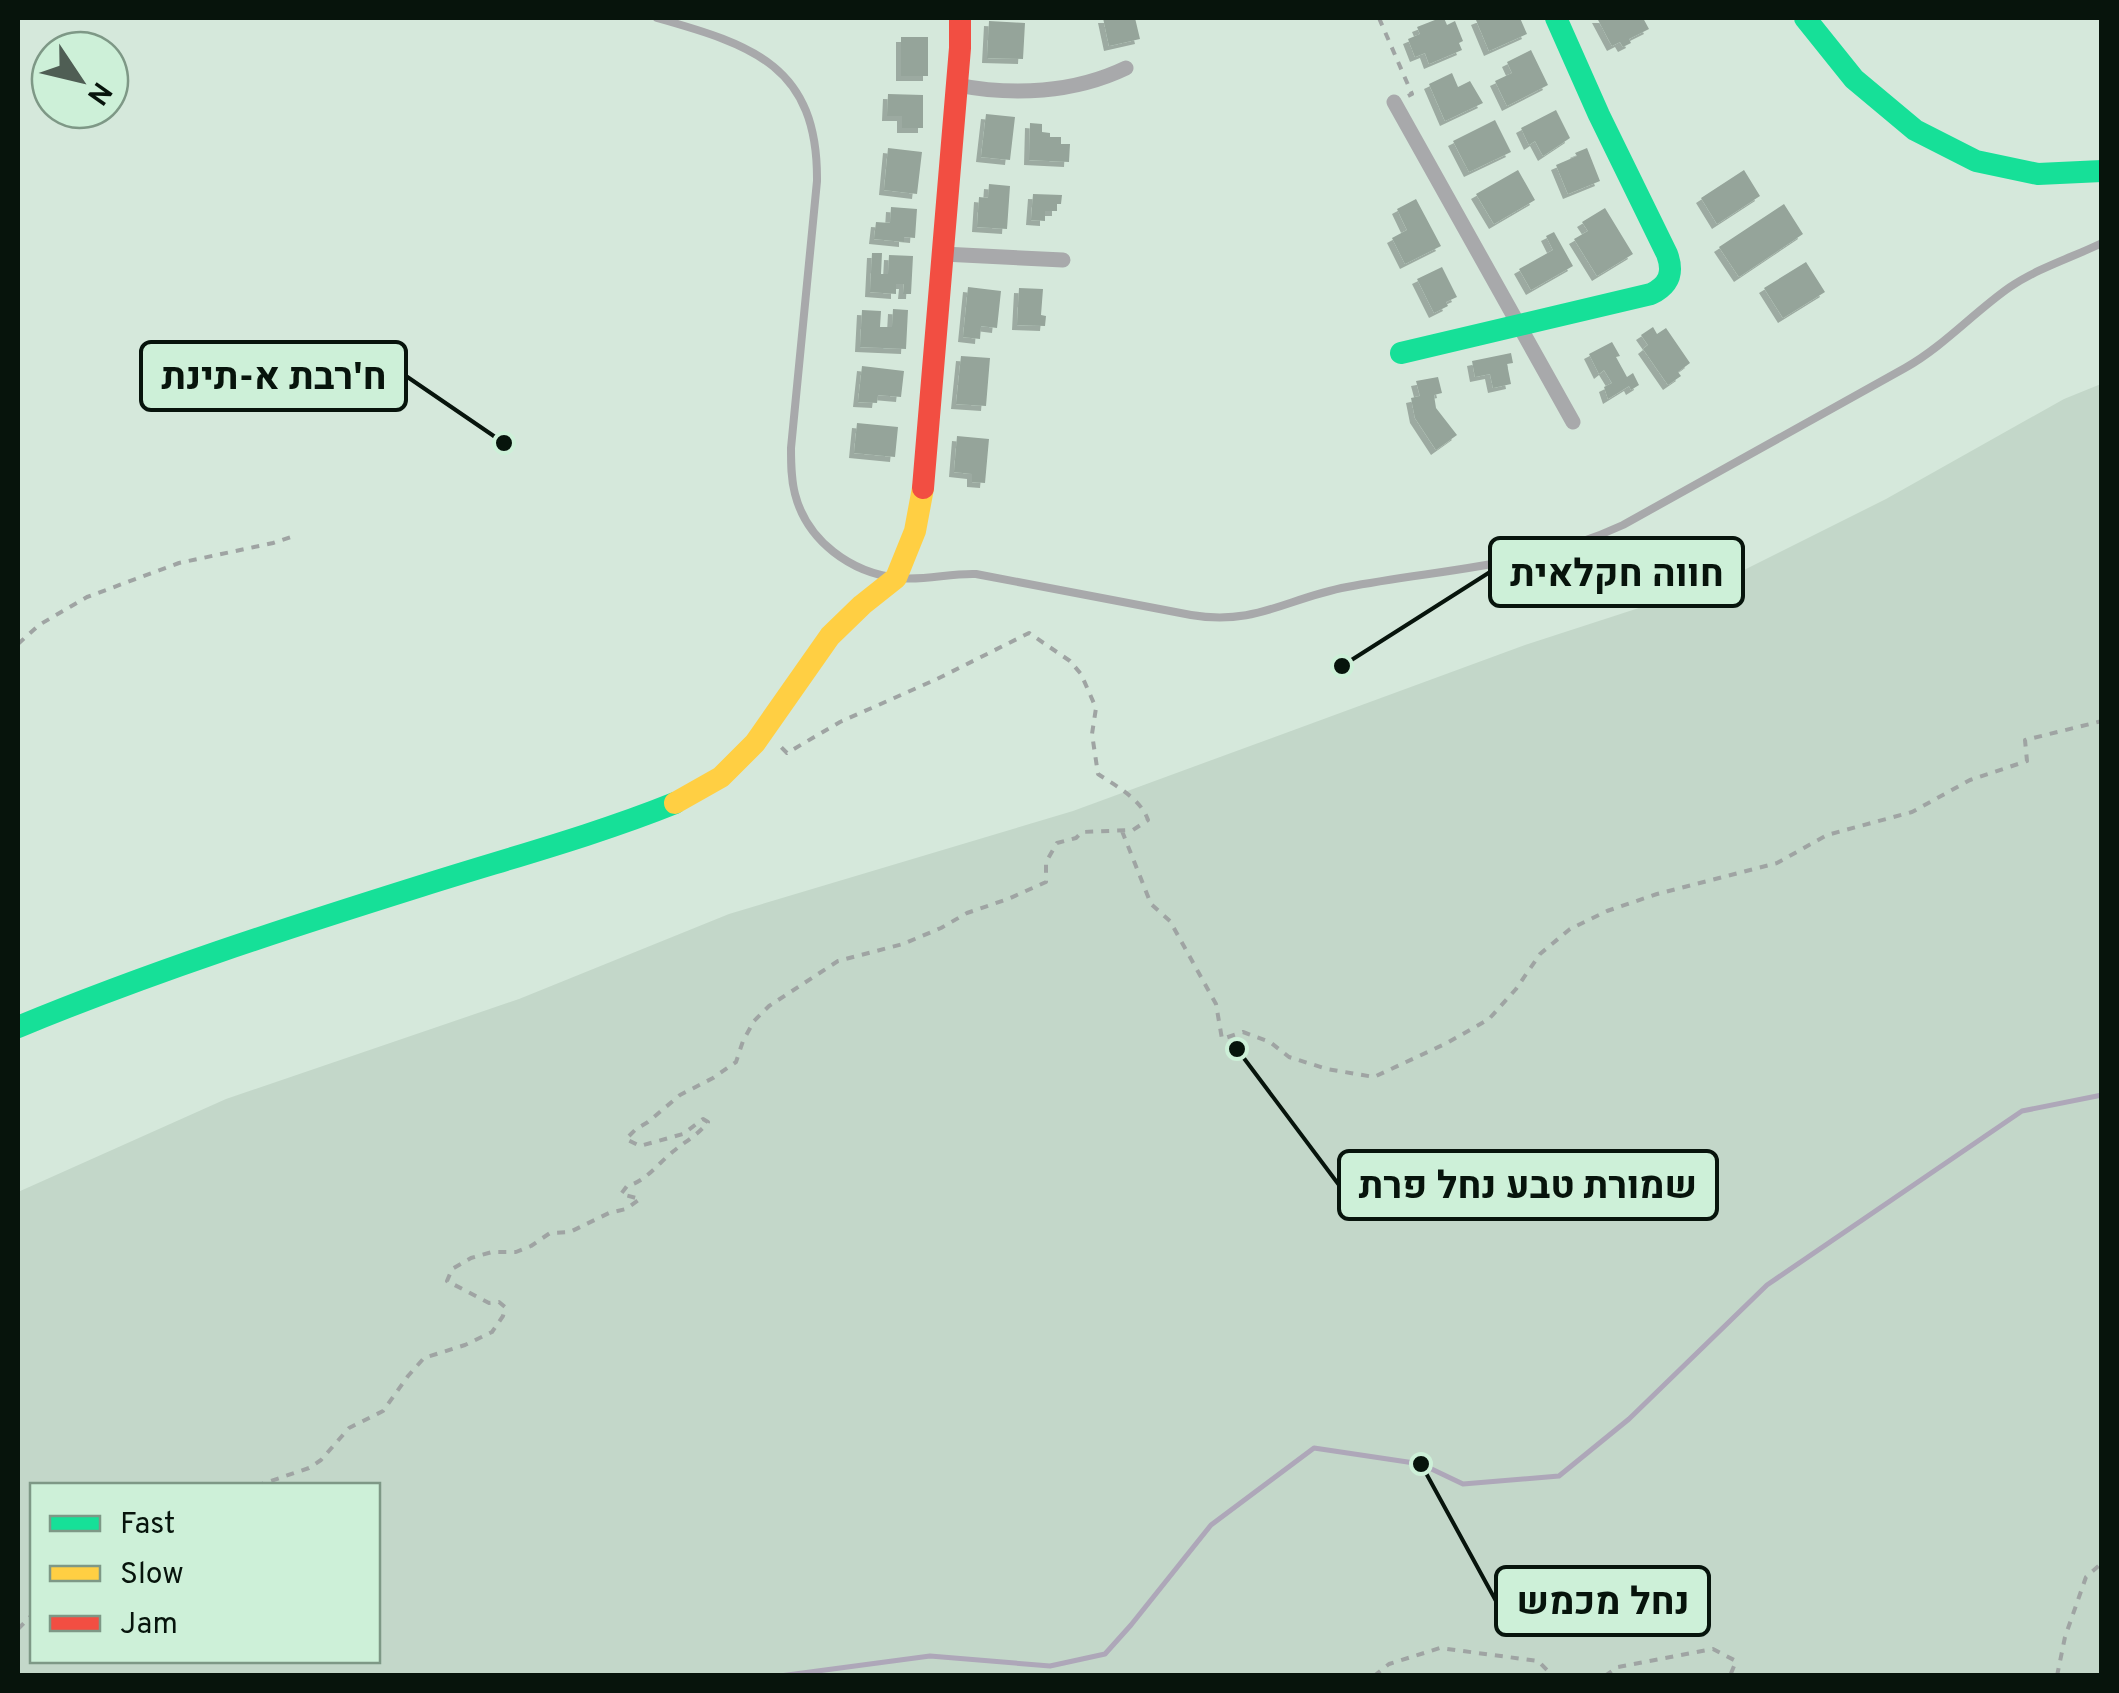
<svg xmlns="http://www.w3.org/2000/svg" width="2119" height="1693" font-family="Overpass,Heebo,sans-serif">
<style>
.green{fill:#c3d7c9;fill-rule:evenodd}
.lines{fill:none;stroke-linecap:round;stroke-linejoin:round}
.stream{stroke:#aea7b9;stroke-width:5}
.building{fill:#95a49a;filter:url(#shadow)}
.path{stroke:#9fa4a3;stroke-width:4;stroke-dasharray:8 8;stroke-linecap:butt}
.lane{stroke:#a8a9ab;stroke-width:8}
.street{stroke:#a8a9ab;stroke-width:15}
.fast{stroke:#16e098;stroke-width:22}
.slow{stroke:#ffcf43;stroke-width:22}
.jam{stroke:#f24e42;stroke-width:22}
.leader{fill:none;stroke:#07140c;stroke-width:4}
.callout-dot{fill:#07140c;stroke:#cdf0d8;stroke-width:4}
.callout{fill:#cdf0d8;stroke:#07140c;stroke-width:4}
.callout-label{font-size:38px;text-anchor:middle;font-weight:bold;fill:#07140c}
</style>
<defs>
<filter id="shadow"><feDropShadow dx="-5" dy="5" stdDeviation="0" flood-color="#0004"/></filter>
</defs>
<rect width="100%" height="100%" fill="#d5e8db"/>
<path class="green" d="M2101 384V1675H18V1192L226 1099 519 999 729 914 1073 811 1525 645 1722 581 1886 499 2064 399ZM32 1486H378V1660H32Z"/>
<g class="lines">
<path class="stream" d="M780 1676 930 1656 1050 1666 1105 1654 1131 1625 1211 1525 1314 1448 1421 1464 1463 1484 1559 1476 1629 1419 1767 1285 2022 1111 2102 1095"/>
</g>
<path class="building" d="M1103 18H1135L1140 39 1109 46Z
M1440 18H1444L1447 25 1455 21 1463 41 1459 43 1462 50 1429 64 1425 53 1415 57 1408 39 1420 34 1417 27Z
M1481 18H1520L1527 34 1489 51 1476 20Z
M1597 18H1643L1649 29 1629 39 1631 43 1623 47 1620 42 1612 46Z
M989 21 1025 23 1023 59 987 58Z
M901 37H928V76H901Z
M1531 50 1548 85 1507 106 1495 81 1512 73 1507 62Z
M1452 73 1458 87 1470 81 1483 103 1445 121 1429 84Z
M888 94 923 95V128H902V116H887Z
M1556 110 1570 138 1543 156 1535 141 1529 145 1521 128Z
M986 114 1015 117 1010 160 981 157Z
M1495 120 1511 152 1469 172 1453 141Z
M1030 123 1042 124V132L1050 133V137H1061V144H1070L1069 162 1029 160Z
M888 148 922 152 917 194 884 190Z
M1587 148 1600 181 1568 194 1556 165 1577 156 1575 153Z
M1518 170 1535 200 1494 224 1476 194Z
M1744 170 1760 196 1717 224 1701 198Z
M989 184 1010 186 1007 229 977 227 979 197 988 198Z
M1033 194 1062 195 1061 204H1057V211H1045V221L1031 220Z
M1416 199 1441 246 1405 264 1392 238 1407 230 1397 209Z
M1784 204 1803 234 1739 277 1719 247Z
M891 207 917 209 915 238 904 237V242L874 239 876 222 890 223Z
M1605 208 1633 254 1597 276 1574 239 1588 231 1582 222Z
M1554 232 1573 266 1531 290 1519 269 1553 250 1546 236Z
M872 253H882L881 274H888L889 255 913 256 911 294H903L904 284H896V294L870 292Z
M1806 262 1825 292 1783 318 1764 288Z
M1442 267 1457 297 1446 302 1448 306 1434 313 1417 279Z
M968 287 1001 291 997 328 981 326 980 339 963 337Z
M1019 288 1043 289 1041 315 1046 316 1045 326 1017 325Z
M893 309 908 310 906 349 860 347 862 310 881 311 880 327H892Z
M1653 327 1657 334 1666 328 1690 363 1678 372 1681 376 1668 385 1643 349 1648 345 1641 335Z
M1612 342 1620 356 1616 357 1627 377 1633 373 1639 385 1631 390 1629 386 1608 399 1604 387 1612 383 1604 370 1599 374 1589 354Z
M1511 353 1513 363 1507 364 1511 384 1493 388 1490 374 1475 377 1472 361Z
M961 356 990 358 986 406 956 404Z
M862 366 904 371 901 397 878 395 877 403 858 402Z
M1438 377 1442 393 1434 395 1436 408 1457 435 1436 450 1415 418 1411 398 1420 396 1416 381Z
M857 423 898 427 895 457 854 453Z
M957 436 989 439 985 483 972 482V474L954 472Z"/>
<g class="lines">
<path class="path" d="M1379 18 1412 94 1408 96
M18 644 39 625 87 597 179 563 273 543 297 535
M1122 831 1151 904 1170 921 1216 1004 1222 1039 1243 1032 1270 1042 1289 1057 1327 1069 1374 1077 1447 1043 1489 1019 1516 989 1540 954 1570 929 1607 911 1657 894 1777 863 1827 835 1912 812 1970 780 2027 761 2025 740 2102 721
M256 1486 309 1468 321 1460 349 1428 383 1411 408 1376 424 1358 465 1345 492 1332 503 1316 505 1307 499 1302 489 1303 447 1281 452 1269 471 1258 492 1252H516L531 1246 550 1233 570 1232 609 1213 626 1209 640 1199 621 1194 627 1186C647 1181 659 1162 675 1150 686 1141 699 1134 708 1122L703 1119 683 1134 640 1146 626 1139 636 1129 648 1122 680 1095 713 1078 736 1062 743 1041 754 1021 769 1006 838 961 903 944 941 928 967 913 1008 899 1046 882V862L1057 843 1076 838 1082 832 1133 830 1148 820C1141 799 1116 786 1098 774L1092 734 1096 708 1081 674 1070 661 1029 633 937 679 840 722 787 753 778 744
M18 1629 32 1615
M1374 1676 1389 1664 1440 1648 1538 1661 1553 1676
M1605 1676 1618 1667 1713 1649 1736 1661 1730 1676
M2057 1676 2065 1637 2086 1577 2102 1563"/>
<path class="lane" d="M657 18C753 45 818 66 817 181L791 448C791 464 791 479 795 494 807 541 851 573 898 578 924 581 950 573 976 574L1191 615C1256 626 1287 598 1347 587 1442 569 1533 567 1623 525L1905 368C1944 346 1974 312 2010 287 2038 268 2071 258 2102 243"/>
<path class="street" d="M957 85C1013 96 1074 93 1126 68
M1394 102 1573 422
M943 254 1063 260"/>
<path class="fast" d="M1805 18 1854 79 1915 130 1976 161 2038 174 2102 171
M1401 353 1651 294C1669 285 1674 273 1667 254L1599 115 1556 18
M18 1027C151 972 284 929 421 886 506 859 593 836 675 803"/>
<path class="slow" d="M675 803 721 777 755 743 830 636 862 605 896 578 915 531 923 488"/>
<path class="jam" d="M923 488 960 48V18"/>
</g>
<path class="leader" d="M504 443L406 376M1342 666L1490 572M1237 1049L1339 1185M1421 1464L1496 1601"/>
<g class="callout-dot">
<circle cx="504" cy="443" r="10"/>
<circle cx="1342" cy="666" r="10"/>
<circle cx="1237" cy="1049" r="10"/>
<circle cx="1421" cy="1464" r="10"/>
</g>
<g class="callout">
<rect x="141" y="342" width="265" height="68" rx="10"/>
<rect x="1490" y="538" width="253" height="68" rx="10"/>
<rect x="1339" y="1151" width="378" height="68" rx="10"/>
<rect x="1496" y="1567" width="213" height="68" rx="10"/>
</g>
<g class="callout-label">
<text x="274" y="389">ח'רבת א-תינת</text>
<text x="1617" y="586">חווה חקלאית</text>
<text x="1528" y="1198">שמורת טבע נחל פרת</text>
<text x="1603" y="1614">נחל מכמש</text>
</g>
<rect width="2119" height="1693" fill="none" stroke="#07140c" stroke-width="40"/>
<rect x="30" y="1483" width="350" height="180" fill="#cdf0d8" stroke="#7e9886" stroke-width="2.5"/>
<rect x="50" y="1516" width="50" height="15" fill="#16e098" stroke="#7e9886" stroke-width="2.5"/>
<text x="120" y="1533" font-size="30" fill="#07140c">Fast</text>
<rect x="50" y="1566" width="50" height="15" fill="#ffcf43" stroke="#7e9886" stroke-width="2.5"/>
<text x="120" y="1583" font-size="30" fill="#07140c">Slow</text>
<rect x="50" y="1616" width="50" height="15" fill="#f24e42" stroke="#7e9886" stroke-width="2.5"/>
<text x="120" y="1633" font-size="30" fill="#07140c">Jam</text>
<g transform="translate(80 80) rotate(125)"><circle r="48" fill="#cdf0d8" stroke="#7e9886" stroke-width="2.5"/>
<path d="M0-8L18 38L0 25L-18 38Z" fill="#4f5e54"/>
<text y="-15" font-size="28" font-weight="bold" text-anchor="middle" fill="#07140c">N</text>
</g>
</svg>
